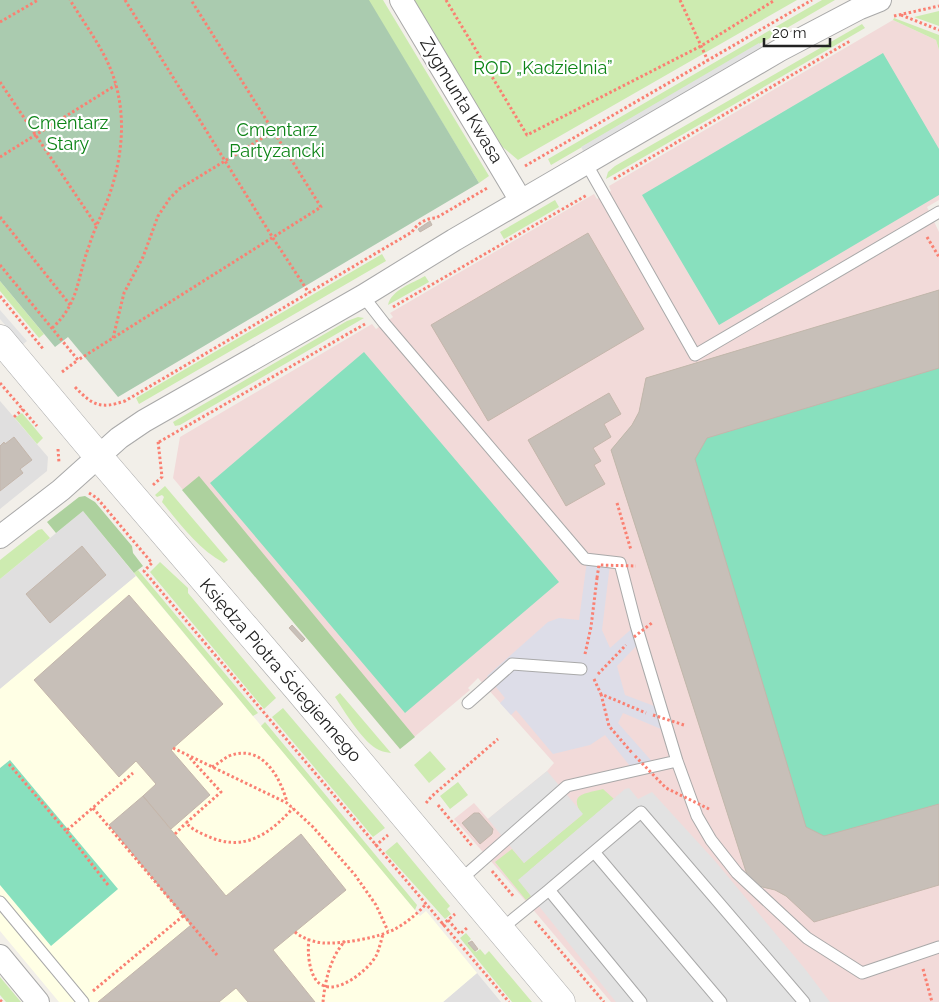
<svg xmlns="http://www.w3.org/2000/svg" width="939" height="1002" font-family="Raleway,sans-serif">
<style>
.residential{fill:#e0dfdf}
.commercial{fill:#f2dad9}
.education{fill:#ffffe5}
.grass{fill:#cdebb0}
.forest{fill:#add19e}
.cemetery{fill:#aacbaf}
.pitch{fill:#88e0be}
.parking{fill:#e2e2e2}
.plaza{fill:#dddde8}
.building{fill:#c7bfb8;stroke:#c4b6ab}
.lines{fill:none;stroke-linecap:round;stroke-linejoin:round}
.service-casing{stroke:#a9a9a9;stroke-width:13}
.minor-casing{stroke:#a9a9a9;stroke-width:24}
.tertiary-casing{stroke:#a9a9a9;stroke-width:29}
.path{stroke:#fa8072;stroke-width:3;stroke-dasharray:2.5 2.5;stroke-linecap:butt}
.service{stroke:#fff;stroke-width:11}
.minor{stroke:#fff;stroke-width:22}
.tertiary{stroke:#fff;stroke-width:28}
.path-bridge{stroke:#fa8072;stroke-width:3;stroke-dasharray:2.5 2.5;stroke-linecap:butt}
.labels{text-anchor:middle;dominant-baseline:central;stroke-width:4.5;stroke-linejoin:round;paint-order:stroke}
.park-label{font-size:18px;fill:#0c8416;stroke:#fff}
.street-label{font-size:18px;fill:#222;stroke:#fff}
</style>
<rect width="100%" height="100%" fill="#f2efe9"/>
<path class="residential" d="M0 401 48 457 47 471 0 509Z
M83 511 136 576 0 689V579Z
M477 973 501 1002H443Z"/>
<path class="commercial" d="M893 20 936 40 939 50V200L927 207 939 232V1002H611L530 906 454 819 474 803 488 819 547 771 554 763 478 678 468 688 470 690 400 749 173 478 180 437 372 324 376 329 393 317 390 313 594 194 597 199 611 191 609 186Z"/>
<path class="education" d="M136 576 420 916 426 911 477 973 443 1002H59L0 931V689Z"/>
<path class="grass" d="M368 0H383L489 176 479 183Z
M414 0H797L518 160 499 144Z
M822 0H835L551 165 548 159Z
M939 11V26L914 17Z
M894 18 939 35V50L936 40 893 20Z
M862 24 865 28 606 179 608 172 615 166Z
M555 200 559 207 504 239 500 232Z
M382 254 386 261 139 404 136 398Z
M425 276 429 282 388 305C391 290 413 283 425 276Z
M0 281 44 334 39 338 0 291Z
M358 317 364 318 180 425 175 426 173 422 347 321Z
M22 413 43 438 37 444 15 418Z
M165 486 228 560 224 563C198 549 181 525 162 502L164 497 162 495 157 497 155 495Z
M42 529 50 538 0 579V560L38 530Z
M160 562 188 588V593L276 698 264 709 150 572Z
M138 570 258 713 253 716 134 573Z
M340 693 391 753C387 752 383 752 379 750 364 744 344 711 335 697Z
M283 708 385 828 373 837 272 717Z
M265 722 417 905 415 910 261 726Z
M430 751 446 769 429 783 414 765Z
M458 782 468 795 450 809 440 796Z
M603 789 614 799 530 870 538 881 536 892 526 900 495 862 512 849 524 863 582 815C568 793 585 794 603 789Z
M397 842 450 906 447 909 451 914 445 919 385 852Z
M466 933 471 939 468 942 476 952 480 949 485 955 489 951 532 1002H512L460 938Z
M0 977 21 1002H6L0 995Z"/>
<path class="forest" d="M199 476 415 737 400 749 182 490Z
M85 496 95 502 132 546 133 553 143 566 134 573 83 511 56 533 47 522 79 497Z"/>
<path class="cemetery" d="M0 0H369L479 183 118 397 68 337 55 347 0 281Z"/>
<path class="pitch" d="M883 53 939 149V195L719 325 642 195Z
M939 290V885L786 896 775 890 750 884 611 450 632 425 639 412 646 378Z
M364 352 559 582 405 713 210 483Z
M10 760 118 889 51 946 0 885V768Z"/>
<path class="parking" d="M759 43 764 50 585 154 581 147Z
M0 310 27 341 22 345 0 319Z
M547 771 583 814 524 863 488 819Z
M629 788 638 799 652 792 715 861 805 969 830 1002H616L518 880 625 789Z"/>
<path class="plaza" d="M587 561 610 564 602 630 610 648 636 625 641 641 617 666 625 695 662 709 668 732 623 713 618 723 656 766 634 771 605 735 590 745 553 754 516 710 511 715 500 703 505 698 487 676 548 622 559 618 579 620Z"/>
<path class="building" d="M430 221 432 225 420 232 418 229Z
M588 233 644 329 488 421 431 325Z
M939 290V368L707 438 695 459 806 827 824 836 939 804V885L814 922 786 896 775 890 750 884 611 450 632 425 639 412 646 378Z
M609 393 621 414 604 424 611 437 593 448 601 461 594 465 605 484 566 506 528 440Z
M14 437 32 460 20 469 23 473 0 491V446L4 442 5 444Z
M82 546 106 575 50 623 26 594Z
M129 595 223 704 171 750 210 795 171 829 143 796 156 784 136 761 119 777 34 680Z
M292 625 305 639 302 642 289 628Z
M143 796 226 896 301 834 346 890 273 950 315 1002H248L236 988 219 1002H98L191 925 109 825Z
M474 813H479L493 829 492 834 480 844 462 823Z
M472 941 478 949 475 951 468 943Z"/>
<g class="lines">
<defs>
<path id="service" d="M586 163 695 355 939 212
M363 296 384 323 585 559 620 563 636 625 677 761 567 786 459 881
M468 703 512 664 581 669
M677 761 697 816 711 840 737 873 807 938 862 973 939 947
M594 852 721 1002
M0 902 83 1002
M500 930 549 890
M641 1002 549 890 641 812 804 1002"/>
<path id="minor" d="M401 0 521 201
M0 537 61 490 119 438 144 421 363 296 454 240 780 50 860 8 880 0
M0 956 38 1002"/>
<path id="tertiary" d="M0 339 98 456 297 688 561 1002"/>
</defs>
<use href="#service" class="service-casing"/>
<use href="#minor" class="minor-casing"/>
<use href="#tertiary" class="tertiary-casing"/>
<path class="path" d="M125 0 273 238 309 293
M446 0 527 135 701 46 775 0
M680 0 708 61
M901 15 939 30
M894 16 939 6
M0 22 38 0
M0 82 96 225
M0 157 116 85
M525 166 812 0
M614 179 850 41
M0 217 71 306
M927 237 939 257
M0 265 78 360 321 207 191 0
M0 296 44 350
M393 307 587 195
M52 328C79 304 77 278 89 246 94 229 103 213 109 196 125 150 128 100 104 55 94 36 81 18 70 0
M113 338 124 293 143 257 158 216 170 198 179 189 274 131
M62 372 78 360
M0 383 37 426
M75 387C93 406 101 409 125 401L412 232C417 224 426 218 436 218L489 187
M14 417 23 409
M159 442 365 324
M58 449 59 463
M153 485 162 477 158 441
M89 493 97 498 152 563 144 571 509 1002
M617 503 631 550
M585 654 591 627 597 578
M598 674 626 645
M594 679 601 694 646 713
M601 694 609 726 633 754
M173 748 287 803 313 827 355 875 376 905 388 931
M190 758 221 792 186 823C192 829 198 832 205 835 242 853 268 836 293 808
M9 764 66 831
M212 767C218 764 223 759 229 756 262 743 280 777 287 802
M426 803 432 796 498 739
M438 805 473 847
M93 808 217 955
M175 834 186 823
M375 846 388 835
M492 871 514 897
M108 885 66 831 133 773
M448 920 460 934 467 928
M535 921 604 1002
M442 925 455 914
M295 932C302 938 313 942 323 943 343 944 378 938 395 929 406 923 417 914 425 905
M309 939C307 952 309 979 322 985 339 994 368 970 376 956 379 950 381 941 383 934
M923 969 932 1002
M93 991 183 916
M0 1000 2 1002
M323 1002C325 981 330 958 345 941"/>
<use href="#service" class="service"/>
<use href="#minor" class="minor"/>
<use href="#tertiary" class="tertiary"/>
<path class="path-bridge" d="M597 578 599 565 636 566
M634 637 653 622
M653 715 684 725
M635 756 666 788 709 809"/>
</g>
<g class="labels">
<g class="park-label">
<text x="543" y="67">ROD „Kadzielnia”</text>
<text x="68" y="122">Cmentarz<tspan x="68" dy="21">Stary</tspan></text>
<text x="277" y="129">Cmentarz<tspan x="277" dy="21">Partyzancki</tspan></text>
</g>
<g class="street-label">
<text transform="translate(462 100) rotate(59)">Zygmunta Kwasa</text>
<text transform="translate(281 670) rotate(49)">Księdza Piotra Ściegiennego</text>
</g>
</g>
<path d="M764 38v8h66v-8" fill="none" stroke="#222222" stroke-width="2.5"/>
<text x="772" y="38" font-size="15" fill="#222222" stroke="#ffffff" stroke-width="4" paint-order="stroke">20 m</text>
</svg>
